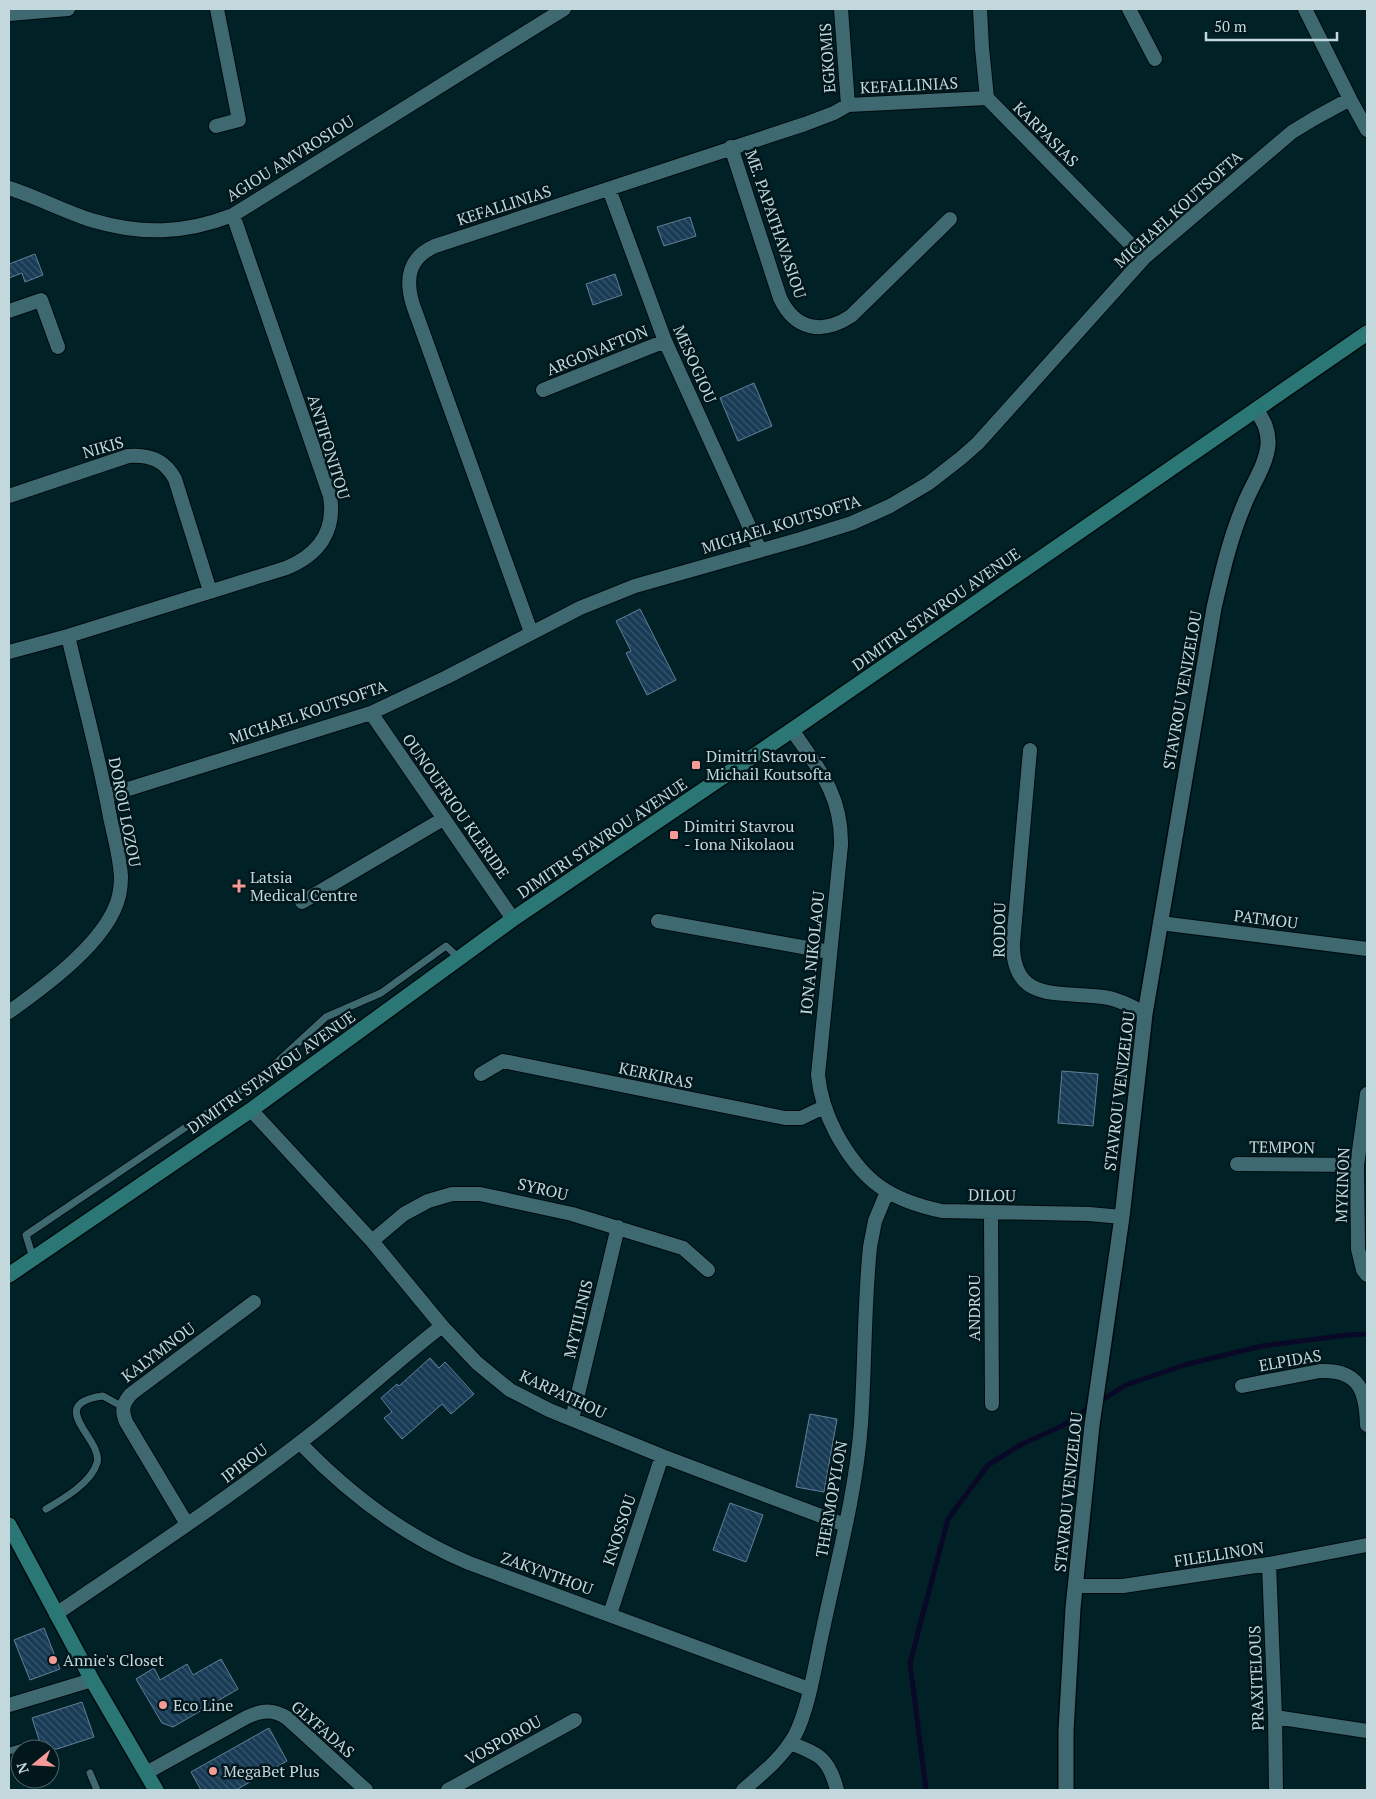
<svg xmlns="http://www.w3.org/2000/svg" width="1376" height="1799" font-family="'PT Serif',serif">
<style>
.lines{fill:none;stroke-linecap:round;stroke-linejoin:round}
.stream{stroke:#090827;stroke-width:5}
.building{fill:url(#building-back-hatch);stroke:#637f97}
.service-casing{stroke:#000a0d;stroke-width:9}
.minor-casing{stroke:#000a0d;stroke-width:16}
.tertiary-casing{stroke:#000a0d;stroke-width:18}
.secondary-casing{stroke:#000a0d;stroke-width:18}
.service{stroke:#3e6971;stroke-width:7}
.minor{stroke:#3e6971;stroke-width:14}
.tertiary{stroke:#3e6971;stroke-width:15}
.secondary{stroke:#2b7776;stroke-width:15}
.poi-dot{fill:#f59b97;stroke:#02171b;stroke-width:2}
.labels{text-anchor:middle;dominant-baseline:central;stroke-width:5;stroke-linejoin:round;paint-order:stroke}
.street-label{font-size:16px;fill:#c2d8dc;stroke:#02171b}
.poi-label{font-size:16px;fill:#c2d8dc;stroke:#02171b;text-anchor:start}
</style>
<defs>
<pattern id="building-back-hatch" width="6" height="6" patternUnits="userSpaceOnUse" patternTransform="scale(1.25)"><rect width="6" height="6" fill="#183b56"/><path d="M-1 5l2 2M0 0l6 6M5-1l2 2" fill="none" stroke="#38576e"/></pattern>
</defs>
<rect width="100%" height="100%" fill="#002227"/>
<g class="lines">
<path class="stream" d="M1099 1402 1126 1385 1184 1365 1262 1346 1347 1335 1367 1334
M926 1790 910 1663 948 1519 988 1465 1022 1444 1062 1426 1092 1406"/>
</g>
<path class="building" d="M690 217 696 236 664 246 657 227Z
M35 254 43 275 25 282 22 273 9 278V264Z
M615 274 622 295 593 305 586 284Z
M754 383 772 426 738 441 720 398Z
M640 609 676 680 647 695 626 653 631 651 616 621Z
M1062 1071 1098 1074 1093 1126 1058 1123Z
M430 1358 439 1368 445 1362 474 1394 451 1414 442 1404 402 1439 384 1418 392 1412 381 1398 397 1384 399 1386Z
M810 1414 837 1419 824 1492 796 1487Z
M730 1503 763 1515 746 1562 713 1550Z
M44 1628 60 1669 30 1680 14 1640Z
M221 1659 238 1689 173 1727 162 1723 136 1679 154 1668 160 1680 187 1664 193 1675Z
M82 1702 94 1737 57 1749H42L32 1718Z
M269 1728 287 1761 236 1790H201L191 1772Z"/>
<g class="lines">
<defs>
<path id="service" d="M33 1258 26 1235 263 1075 326 1017 381 993 446 946 459 958
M46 1509C63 1499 91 1483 97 1463 104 1440 43 1404 103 1396L123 1407
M9 1751 27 1746
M90 1773 97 1790"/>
<path id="minor" d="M841 9 848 105
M980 9 982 48 987 98 1144 258
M1129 9 1155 59
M1305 9 1350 99 1367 130
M9 14 68 9
M216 126 239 120 217 9
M731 147 780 298C795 330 822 335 851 316L950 219
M9 188C37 197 63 211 91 220 141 235 184 234 233 215L564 9
M609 189 665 341 760 550
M9 311 41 300 58 347
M543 390 665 341
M9 496 128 456C149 454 165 460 175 479L210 591
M531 632 413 305C405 279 408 258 435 246L805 124 834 113 848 105 987 98
M9 652 68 636 286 568C318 555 336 532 330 496L233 215
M371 713 513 919
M792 730C819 769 842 795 841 845L818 1075C820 1096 826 1114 836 1133 862 1181 889 1200 942 1211L1089 1214 1122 1217
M1030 750 1013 943C1012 1004 1061 991 1103 997 1119 999 1132 1006 1145 1014
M106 796 371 713 447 677 580 608 635 586 801 539 852 523 890 506 929 483 961 458 978 443 1144 258 1292 132 1315 118 1350 99
M302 902 443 819
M658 921 830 952
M1160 923 1367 949
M9 1012C44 987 96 949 114 910 119 900 121 888 121 877 120 857 114 836 110 817 99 756 82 696 68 636
M481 1074 503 1061 785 1118H801L824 1107
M1367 1094 1357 1165 1358 1249 1363 1270 1367 1275
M251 1110 372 1241 442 1326 477 1363 510 1390 549 1410 662 1456 845 1525
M1237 1164 1357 1165
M991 1213 992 1404
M372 1241 404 1214 428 1201 452 1194H480L572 1214 683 1248 708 1270
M1242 1386 1320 1371C1359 1369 1366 1391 1367 1425
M572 1419 618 1227
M300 1443C349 1494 404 1536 469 1563L809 1689
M187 1524 126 1422C121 1410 123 1403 131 1394L254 1302
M1269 1564 1275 1717 1276 1790
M1075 1586H1123L1269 1564 1367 1545
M56 1614C137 1559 220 1504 298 1444 348 1407 393 1364 442 1326
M610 1614 662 1456
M9 1705 92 1680
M1275 1717 1367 1731
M790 1743C819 1754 829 1758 837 1790
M146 1773 247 1717C262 1710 273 1709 287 1718L366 1790
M448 1790 575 1720
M743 1790C762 1774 783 1757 795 1735 809 1709 816 1659 823 1629 837 1562 856 1493 861 1424 865 1365 864 1306 870 1247L875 1221 887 1192"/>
<path id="tertiary" d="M1066 1790V1731L1073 1608 1092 1425 1122 1217 1145 1014 1214 608C1222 573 1230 538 1244 505 1251 486 1266 466 1268 445 1269 431 1264 421 1256 410"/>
<path id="secondary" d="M9 1275 251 1110 513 919 792 730 1367 333
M9 1525 92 1680 156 1790"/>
</defs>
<use href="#service" class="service-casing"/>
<use href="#minor" class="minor-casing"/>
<use href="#tertiary" class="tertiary-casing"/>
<use href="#secondary" class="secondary-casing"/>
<use href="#service" class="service"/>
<use href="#minor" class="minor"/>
<use href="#tertiary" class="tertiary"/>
<use href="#secondary" class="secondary"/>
</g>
<g class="poi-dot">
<rect x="691" y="760" width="10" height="10" rx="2.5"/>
<rect x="669" y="830" width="10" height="10" rx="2.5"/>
<path d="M236.5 878.5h5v5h5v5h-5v5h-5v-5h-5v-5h5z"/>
<circle cx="53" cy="1660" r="5"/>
<circle cx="163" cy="1705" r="5"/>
<circle cx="213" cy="1771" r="5"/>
</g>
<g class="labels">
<g class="street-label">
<text transform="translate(827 58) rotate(-94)">EGKOMIS</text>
<text transform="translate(909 85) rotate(-3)">KEFALLINIAS</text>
<text transform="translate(1046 134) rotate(45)">KARPASIAS</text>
<text transform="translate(290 158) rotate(-32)">AGIOU AMVROSIOU</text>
<text transform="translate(504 205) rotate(-18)">KEFALLINIAS</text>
<text transform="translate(1178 209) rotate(-42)">MICHAEL KOUTSOFTA</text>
<text transform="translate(776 224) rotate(71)">ME. PAPATHAVASIOU</text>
<text transform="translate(597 350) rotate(-22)">ARGONAFTON</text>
<text transform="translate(695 364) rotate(66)">MESOGIOU</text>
<text transform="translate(103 447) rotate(-16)">NIKIS</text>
<text transform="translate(329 447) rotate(73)">ANTIFONITOU</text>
<text transform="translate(781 524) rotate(-17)">MICHAEL KOUTSOFTA</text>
<text transform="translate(936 609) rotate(-35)">DIMITRI STAVROU AVENUE</text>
<text transform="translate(1182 690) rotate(-80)">STAVROU VENIZELOU</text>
<text transform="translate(308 712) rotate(-19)">MICHAEL KOUTSOFTA</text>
<text transform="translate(456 806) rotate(55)">OUNOUFRIOU KLERIDE</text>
<text transform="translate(125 812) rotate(79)">DOROU LOZOU</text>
<text transform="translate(602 838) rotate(-34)">DIMITRI STAVROU AVENUE</text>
<text transform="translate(1266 919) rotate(7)">PATMOU</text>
<text transform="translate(999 930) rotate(-89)">RODOU</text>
<text transform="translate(812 953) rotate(-84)">IONA NIKOLAOU</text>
<text transform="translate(271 1072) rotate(-35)">DIMITRI STAVROU AVENUE</text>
<text transform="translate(656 1075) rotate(12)">KERKIRAS</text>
<text transform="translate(1119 1091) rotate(-83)">STAVROU VENIZELOU</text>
<text transform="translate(1282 1147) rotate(1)">TEMPON</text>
<text transform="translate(1342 1185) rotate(-88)">MYKINON</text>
<text transform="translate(543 1189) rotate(13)">SYROU</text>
<text transform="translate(992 1195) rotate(1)">DILOU</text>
<text transform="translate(974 1308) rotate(-90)">ANDROU</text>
<text transform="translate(578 1319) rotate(-77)">MYTILINIS</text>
<text transform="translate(158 1352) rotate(-37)">KALYMNOU</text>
<text transform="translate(1290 1360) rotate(-10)">ELPIDAS</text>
<text transform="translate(563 1394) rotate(25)">KARPATHOU</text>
<text transform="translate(244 1463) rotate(-37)">IPIROU</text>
<text transform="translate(1068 1492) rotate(-84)">STAVROU VENIZELOU</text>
<text transform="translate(831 1499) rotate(-80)">THERMOPYLON</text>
<text transform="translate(619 1530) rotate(-72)">KNOSSOU</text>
<text transform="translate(1219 1554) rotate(-9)">FILELLINON</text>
<text transform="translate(547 1573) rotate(20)">ZAKYNTHOU</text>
<text transform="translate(1256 1678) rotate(-92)">PRAXITELOUS</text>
<text transform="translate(323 1729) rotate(41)">GLYFADAS</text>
<text transform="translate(503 1740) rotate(-29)">VOSPOROU</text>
</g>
<g class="poi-label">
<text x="706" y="756">Dimitri Stavrou -<tspan x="706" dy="18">Michail Koutsofta</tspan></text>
<text x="684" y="826">Dimitri Stavrou<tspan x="684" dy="18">- Iona Nikolaou</tspan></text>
<text x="250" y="877">Latsia<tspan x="250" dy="18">Medical Centre</tspan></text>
<text x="63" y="1660">Annie's Closet</text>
<text x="173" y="1705">Eco Line</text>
<text x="223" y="1771">MegaBet Plus</text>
</g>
</g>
<rect width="1376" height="1799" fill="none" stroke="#c2d8dc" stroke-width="20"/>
<g transform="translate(35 1764) rotate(252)"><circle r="24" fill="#02171b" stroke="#4f6468"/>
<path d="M0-4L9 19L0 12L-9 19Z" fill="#f59b97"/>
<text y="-8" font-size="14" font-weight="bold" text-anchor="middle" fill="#c2d8dc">N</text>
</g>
<path d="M1206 32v8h131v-8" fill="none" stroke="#c2d8dc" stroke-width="2.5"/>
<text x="1214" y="32" font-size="15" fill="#c2d8dc" stroke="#02171b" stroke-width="4" paint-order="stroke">50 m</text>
</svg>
